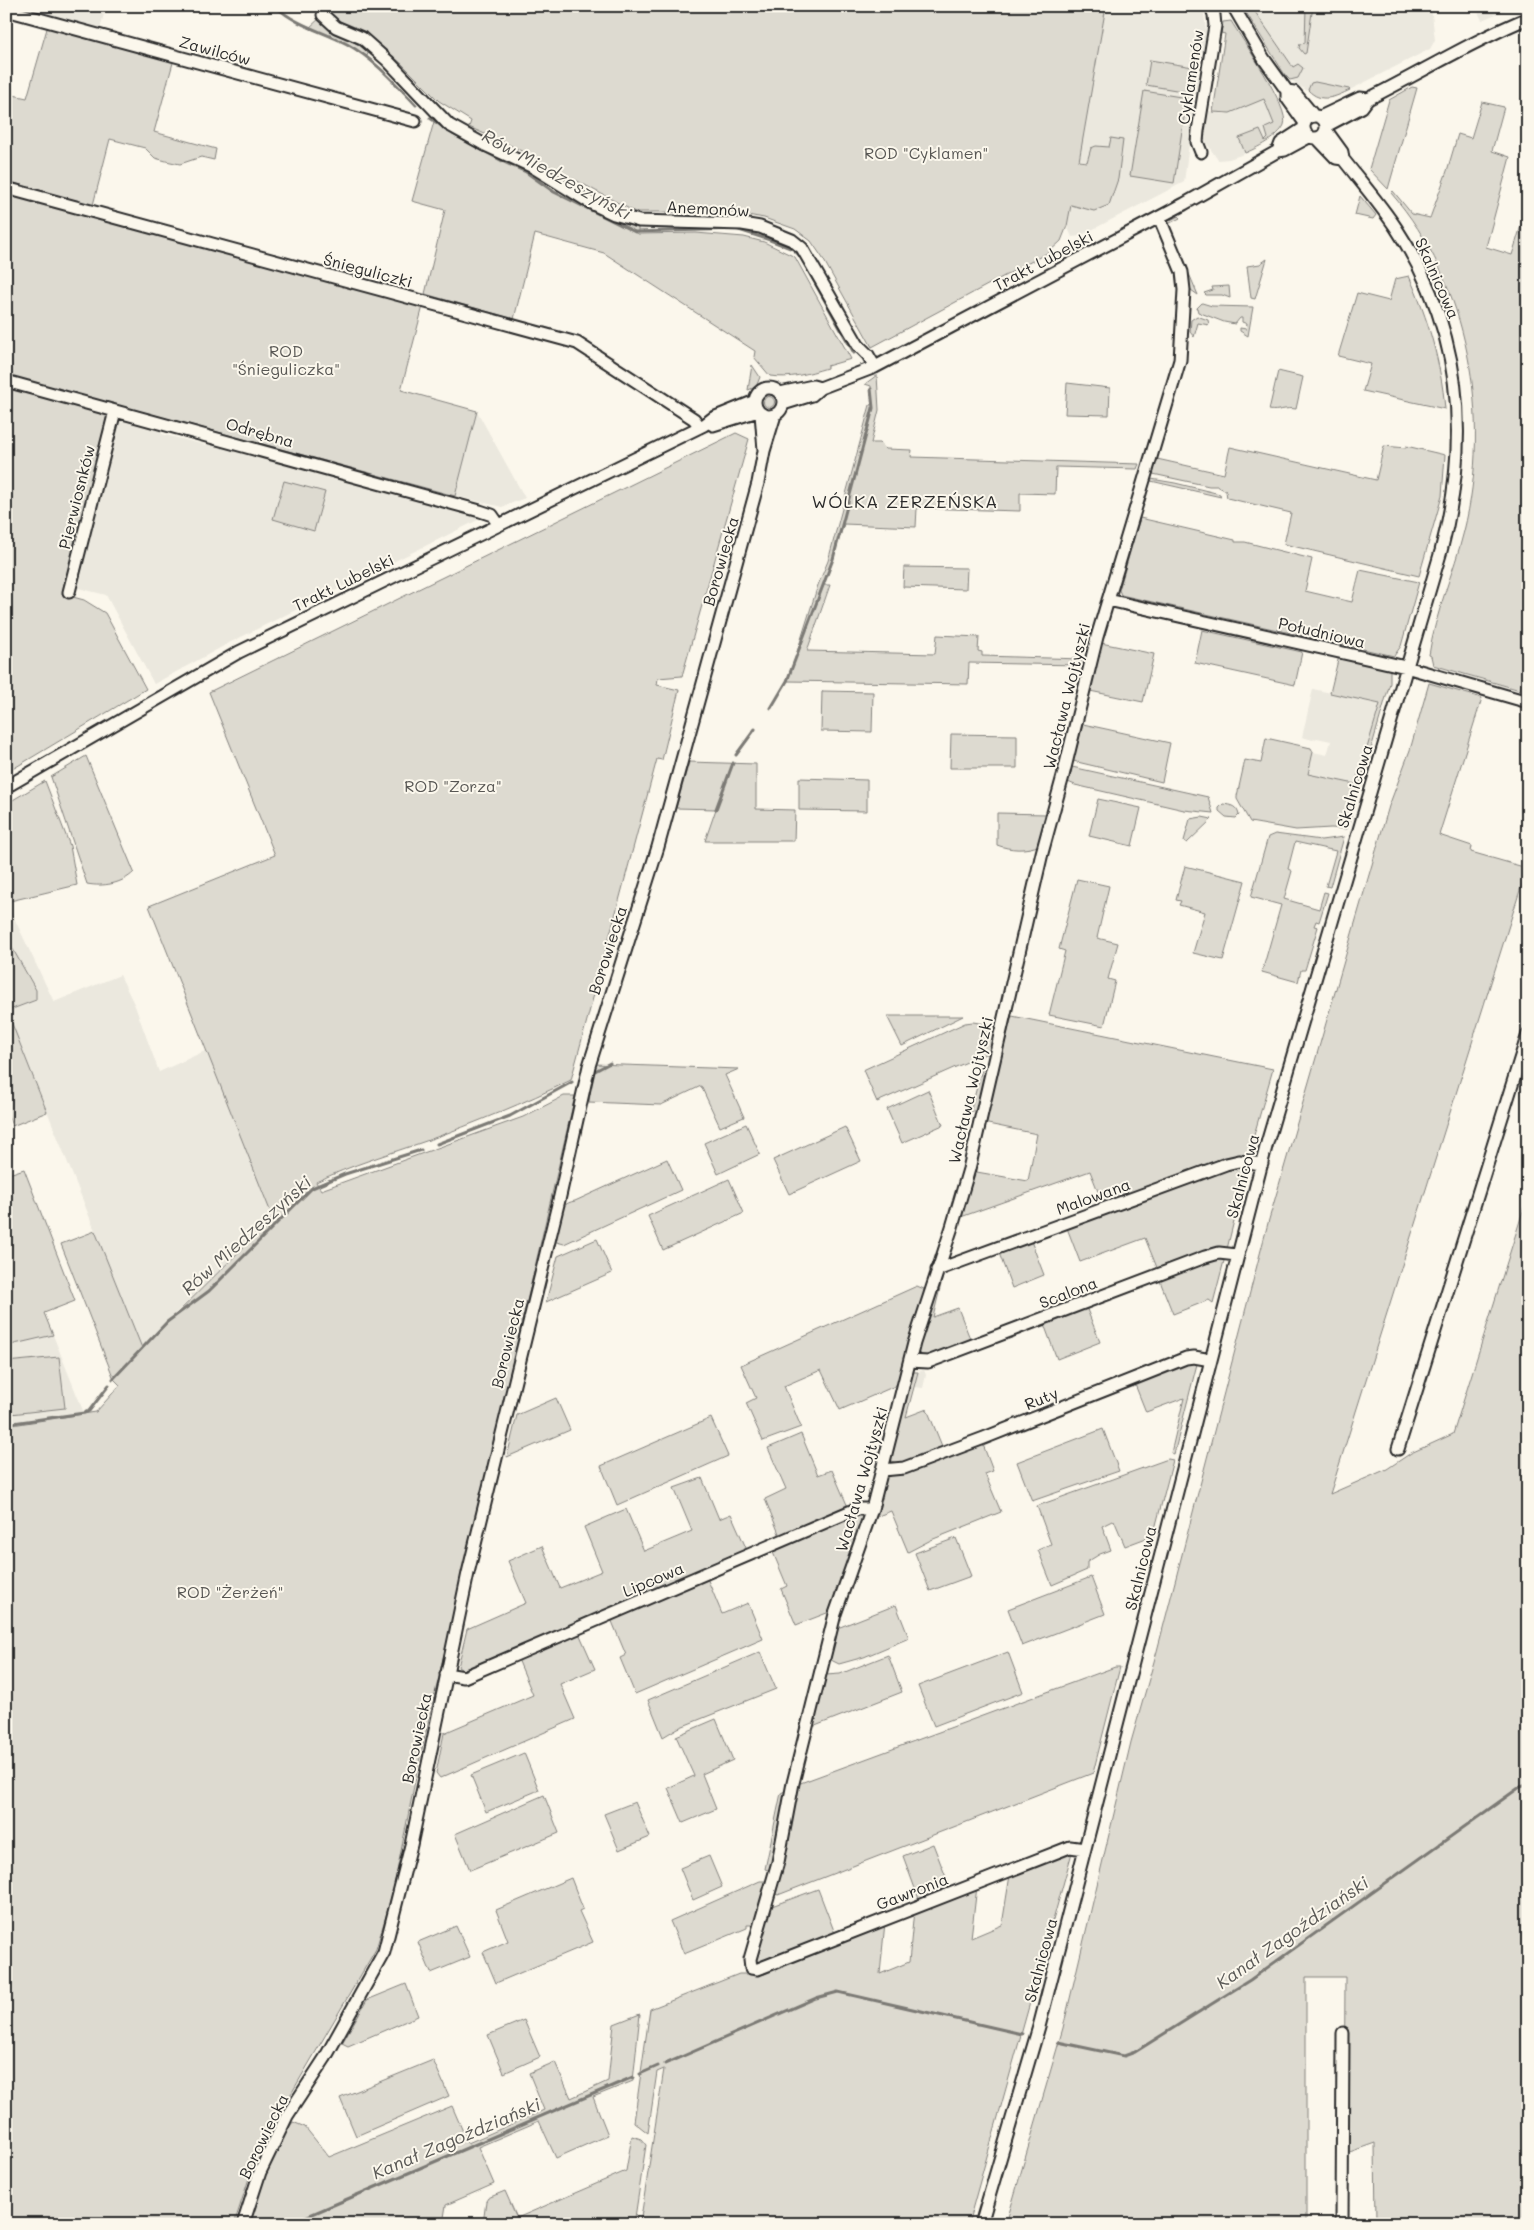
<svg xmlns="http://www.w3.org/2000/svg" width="1534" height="2230" font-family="Mali,sans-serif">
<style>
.built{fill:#ebe8de}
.green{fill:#dddad0;stroke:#84827e}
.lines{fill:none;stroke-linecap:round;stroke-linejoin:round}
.stream{stroke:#7b7a75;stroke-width:3}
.minor-casing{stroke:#2b2b2b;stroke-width:15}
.minor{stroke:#fbf7ec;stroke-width:11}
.labels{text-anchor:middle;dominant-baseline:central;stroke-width:4;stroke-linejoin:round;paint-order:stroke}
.street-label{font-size:16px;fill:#2b2b2b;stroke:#fbf7ec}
.park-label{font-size:16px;fill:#585754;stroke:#fbf7ec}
.water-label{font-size:18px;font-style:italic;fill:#5a5956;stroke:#fbf7ec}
.neighbourhood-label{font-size:18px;letter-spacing:1px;fill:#2b2b2b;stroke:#fbf7ec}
</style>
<rect width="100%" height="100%" fill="#fbf7ec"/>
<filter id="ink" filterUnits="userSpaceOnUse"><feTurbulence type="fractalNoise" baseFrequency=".02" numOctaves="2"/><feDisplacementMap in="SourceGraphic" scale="10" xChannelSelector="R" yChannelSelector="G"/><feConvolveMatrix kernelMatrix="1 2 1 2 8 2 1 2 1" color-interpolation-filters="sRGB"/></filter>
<g filter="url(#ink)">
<path class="built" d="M6 6H106L99 33Z
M1106 6H1203L1206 30H1208L1209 38 1206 52 1197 57 1196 65 1199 69 1184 182 1080 236 1072 237 1067 226Z
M1242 6H1431L1435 40 1430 49 1334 98H1323L1315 96 1289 79Z
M1475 6H1515L1482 20Z
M1267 97 1277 132 1241 155 1229 159 1218 160 1203 138 1204 130 1206 129 1209 111 1225 114Z
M477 411 525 498 502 507 455 496Z
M119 416 160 427 162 434 206 445 211 441 475 514 478 520 231 642 154 684 106 595 74 587Z
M1313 689 1380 704 1356 785 1308 774 1313 752 1327 755 1331 741 1317 738 1313 740 1302 737Z
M6 901 54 1002 120 975 135 1006 159 1072 207 1050 273 1218 153 1335 142 1348 7 1011 36 1000V990L6 937Z
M53 1335 84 1413 6 1426V1346Z
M924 1370 926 1375 923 1388 914 1387 918 1372Z"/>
<path class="green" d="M337 6H1106L1079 161 1087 162 1091 148 1096 146 1109 147 1111 138 1123 140 1118 179 1109 205 1094 211 1071 205 1067 226 1061 241 1049 252 872 347 822 257 811 241 795 229 764 218 731 212H635L514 147 469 127 471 121 439 101 402 64 368 35 334 19 327 14Z
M1242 6H1251L1293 67 1298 64 1303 68 1298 78 1290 80 1285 75Z
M1313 6 1306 53 1304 54 1299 48 1300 44 1305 43 1306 7Z
M321 17 333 30 369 51 367 56 340 40 309 28Z
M1231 21C1241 38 1291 109 1284 125 1279 137 1255 149 1245 153L1239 138 1260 130 1265 141 1268 138 1265 128 1274 124 1264 99 1230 113 1213 112 1225 34 1221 33 1223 22Z
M48 25 174 59 154 132 216 149 214 160 201 157 180 164 166 161 155 158 145 148 110 139 93 205 6 181V117L13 95 27 98Z
M1150 60 1193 67 1188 92 1146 85Z
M1315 82 1349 89 1350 90C1335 97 1321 104 1308 90L1311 83Z
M1412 87 1417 88 1388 189 1369 169 1389 100Z
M1144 91 1187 98 1174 183 1130 176Z
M1482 102 1504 107 1492 151 1510 157 1486 247 1512 255 1528 203V663L1520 690 1433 665 1431 656 1429 655C1435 613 1454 572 1464 531 1492 419 1469 282 1391 193L1393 191 1412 214 1430 218 1447 171 1458 134 1471 138Z
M435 118 638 226V234L696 233 744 237 764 242 795 257 851 359 827 366V368C807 374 790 379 770 376L754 357 755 351 604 253 535 234 514 319 425 294 445 210 412 201Z
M6 193 389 297 392 300 397 299 423 306 401 390 477 411 455 496 6 375Z
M1360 196 1376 215 1373 219 1355 215Z
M1178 216 1180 218 1168 224 1198 295 1191 290 1167 226V222Z
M1267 259 1255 299 1251 298 1247 266 1260 264Z
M1409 276C1428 319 1441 362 1445 409L1363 391 1371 364 1338 356 1357 293 1389 301 1395 279Z
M1229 286 1230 298 1222 295H1206L1204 293 1213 290 1212 287Z
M1202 303 1212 306 1253 307 1248 336 1240 331V328L1246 329 1247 324 1242 322V318H1240L1235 324 1224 322 1198 312 1197 308Z
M1197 316 1208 320 1209 325 1198 323 1194 337 1190 332 1191 320Z
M752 365 760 377 756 387 748 390Z
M1278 371 1303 377 1296 409C1285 407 1278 412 1269 410Z
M877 375 879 410 871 443H880L886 449 912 450 911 457 1139 464 1137 469 1056 467 1055 494 1020 493V511L917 508 916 527 844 524 824 585H830L807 651 935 654 937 635 979 637 978 651 982 652V656L1082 659 1080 665 969 663 968 684 788 681 818 585 828 561 870 405 872 404 871 386 865 384Z
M1067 383 1110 388 1109 415 1065 414Z
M6 386 109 414 62 594 84 600 105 613 146 689 6 773Z
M763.5 402a5.5 5.5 0 1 1 11 0a5.5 5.5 0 1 1-11 0Z
M736 433 749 439 682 676 658 678 657 685 679 690 662 760 657 759 571 1080C524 1103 475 1123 426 1141 389 1154 351 1165 316 1182L321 1190 523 1117 564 1096H575L418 1766 394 1886 386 1916 376 1949 264 2140 257 2154 234 2224H6V1426L96 1412 120 1385 114 1379 61 1244 95 1231 142 1348 273 1218 149 906 275 855 209 692Z
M1384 446 1406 448V446L1445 455 1442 496 1419 576 1284 544 1291 513 1227 498 1226 491 1217 486H1209L1153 474 1157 459 1224 474 1230 447 1376 480Z
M1151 479 1175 483 1220 494 1221 497 1151 481Z
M284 481 325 492 314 531 273 519Z
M1140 518 1235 540V542H1245L1312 559 1305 591 1352 602 1360 570 1419 582 1401 646 1394 656 1121 595 1119 590Z
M904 567 967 568 966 589 903 587Z
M1202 630 1302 652 1295 685 1195 663Z
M1101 643 1154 654 1143 702 1090 691 1088 688Z
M1339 656 1390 668V683L1371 749 1367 748 1380 704 1330 693Z
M1429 683 1482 698 1439 835 1472 846 1471 852 1527 868 1330 1494 1387 1469 1411 1453 1453 1434 1528 1195V2224H1376L1375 2143 1344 2154 1345 1977H1306V2224H1006L1063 2028 1131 1742 1157 1651 1268 1223 1389 806 1410 750Z
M822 691 873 692 872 732 821 731Z
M1083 724 1170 743 1162 782 1073 761Z
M951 734 1017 735V768H950Z
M1266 738 1311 748 1313 752 1308 774 1355 784 1365 754 1369 755 1347 829 1331 828 1296 830 1250 822 1237 799V796L1245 760 1261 763Z
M86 756 134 872C122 884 103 887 87 884L51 777Z
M689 762 756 764V809L795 810 794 841H705L716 809 676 808Z
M1072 767 1208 797 1213 813 1184 810 1075 785 1068 782Z
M799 778 867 780V811L799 810Z
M45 781 70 846 77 885 6 902V804Z
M1098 799 1141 808 1132 846 1089 836Z
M1223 804C1231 805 1237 806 1239 815L1236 818 1226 817 1219 811V808Z
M997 813 1047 814 1040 845C1026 851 1010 850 997 845Z
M1202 817 1212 819 1187 843 1184 841 1190 819Z
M1275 834 1321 840 1344 837 1330 887 1326 886 1336 851 1295 842 1288 869 1292 871 1284 899 1319 909 1324 892 1328 893 1319 922 1316 921 1314 926 1318 927 1305 970H1301L1298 982 1262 972 1281 905 1251 897 1268 837Z
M1185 866 1245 881 1223 960 1193 953 1205 912 1179 905 1181 901 1176 900Z
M1077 879 1109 886 1097 938 1118 943 1108 979 1115 981 1104 1026 1049 1015 1065 951 1059 949Z
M6 937 36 990V1000L7 1011 47 1112 12 1126 6 1110Z
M887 1016H963L902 1046Z
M1012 1016 1273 1069 1248 1156 1240 1154 1103 1204 1090 1171 958 1218 971 1171 1028 1181 1037 1134 983 1123Z
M973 1022 998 1026 993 1054H985L877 1102 863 1070 965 1023Z
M594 1064 739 1069 725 1075 744 1117 720 1127 701 1086 661 1105 589 1102Z
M982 1069 988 1071 976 1110 970 1112Z
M928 1090 943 1125 902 1143 887 1109Z
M746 1124 760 1154 718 1174 704 1143Z
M845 1127 861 1161 789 1194 773 1160Z
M667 1159 681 1190 564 1244 553 1241C557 1225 555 1204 575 1201Z
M1248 1164 1227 1249 1219 1247 1158 1270 1145 1238 1080 1262 1067 1228 1227 1167Z
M24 1169 75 1301 44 1313 53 1335 6 1346V1175Z
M729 1179 744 1213 663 1250 648 1216Z
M597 1239 612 1273 546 1302 558 1256Z
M1031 1241 1044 1275 1012 1288 999 1253Z
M1225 1257 1213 1303 1209 1300 1173 1314 1160 1281 1206 1260Z
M944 1272 933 1317 958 1308 971 1341 925 1359 916 1350 938 1277Z
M917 1286 924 1289V1297L901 1378 895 1386 840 1410 821 1370 784 1386 801 1427 763 1441 746 1403 756 1398 741 1365Z
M1086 1307 1100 1342 1057 1359 1044 1324Z
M59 1357 65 1408 11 1414 6 1362Z
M1195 1359 1198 1360 1174 1454 1171 1453 1184 1398 1146 1412 1134 1382Z
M911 1372H918L906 1417 927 1409 944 1451 898 1464 892 1461 890 1454Z
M556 1398 570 1430 507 1457 517 1415Z
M711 1418 728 1456 617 1505 601 1466Z
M1103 1429 1119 1471 1032 1501 1017 1462Z
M801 1434 818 1475 832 1470 848 1507 780 1536 765 1499 786 1489 768 1448Z
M982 1442 993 1471 985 1474 1001 1512 931 1540 908 1552 891 1511 873 1518 885 1477Z
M1168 1459 1173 1460 1150 1548H1147L1149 1537 1125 1546 1114 1520 1102 1526 1111 1550 1100 1554 1087 1562V1570L1052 1585 1038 1550 1051 1544 1037 1506Z
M702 1478 719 1519 731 1514 747 1550 464 1671 458 1667 467 1629 526 1603 508 1561 542 1546 560 1588 602 1571 584 1527 626 1509 644 1551 692 1531 674 1488Z
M862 1514 865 1517 832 1611 796 1625 781 1589 787 1586 772 1550Z
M956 1538 971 1576 930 1591 915 1553Z
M1091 1577 1105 1614 1022 1646 1008 1609Z
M707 1578 722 1614 748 1603 763 1639 635 1694 620 1658 626 1655 611 1619Z
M896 1605 909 1638 864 1657 839 1664 831 1660 828 1652 835 1629Z
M579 1633 595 1669 560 1684 575 1719 440 1778 436 1773 444 1733 533 1695 518 1659Z
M760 1652 776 1689 678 1728 663 1737 648 1700Z
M1008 1652 1023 1692 934 1726 918 1686Z
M888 1655 902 1692 810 1728 820 1678 826 1675 840 1674Z
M1115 1667H1120L1093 1773 778 1895 773 1893 795 1785Z
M716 1719 733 1760 702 1774 716 1809 683 1823 668 1788 694 1776 676 1736Z
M524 1753 539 1790 486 1812 471 1775Z
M785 1791 787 1794 772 1866 768 1870 765 1869 781 1793Z
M544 1795 559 1833 470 1870 455 1834Z
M635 1802 650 1837 619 1850 604 1814Z
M933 1844 951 1890 920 1902 903 1856Z
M1073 1849 968 2224H640L664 2069 657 2072 648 2133 634 2122 650 2009 739 1974H764L795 1958 885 1922 880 1974 909 1962 914 1910 977 1886 971 1938 1002 1925 1010 1875Z
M709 1856 722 1887 693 1900 680 1868Z
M571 1878 583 1909 579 1911 593 1942 496 1983 483 1952 508 1941 496 1910Z
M760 1881H765L768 1885 757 1925H747V1928L684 1954 670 1921Z
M818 1889 836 1936 757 1965 755 1963 769 1907Z
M456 1926 470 1957 431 1973 418 1942Z
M406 1984 418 2016 348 2046 342 2043 367 2000Z
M640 2014 633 2081 593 2097 608 2135 556 2158 539 2121 478 2147 494 2184 446 2205 443 2224H248L274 2149 293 2122 305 2127 329 2157 452 2106 468 2143 544 2110 529 2073 555 2062 571 2098 608 2081 614 2024Z
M524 2020 540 2057 504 2073 488 2035Z
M433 2060 449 2096 356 2136 340 2098Z
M632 2136 641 2139 646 2145 634 2224H483L486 2201 488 2198 505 2191 517 2218 626 2171Z"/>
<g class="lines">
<path class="stream" d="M275 6C297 26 322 31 347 44 374 59 395 83 416 105
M430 118 446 129
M453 134 506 163 526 172 554 192 635 232 736 229 770 240 793 249 800 256 854 353
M771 708 787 681 833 559 873 408 871 389
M736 755 755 729
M716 809 733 763
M595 1071 610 1063
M437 1144 510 1116 572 1082
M113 1379 167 1322 209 1291 312 1188 345 1174 421 1150
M6 1424 84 1413 89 1411 109 1385
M1058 2042 1124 2056 1135 2052 1250 1980 1520 1787 1528 1785
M665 2064 816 1998 838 1992 1022 2034
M640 2074 658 2066
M6 2219 56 2224
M289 2224 633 2077"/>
<defs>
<path id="minor" d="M1233 6 1264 59 1287 91V98L1305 123
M6 10 415 121
M323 15 336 27 362 38 388 61 449 125 485 145 533 167 591 203 614 214 639 221 742 224 760 227 792 240 802 248 858 345 868 355 875 367
M1287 91 1294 92 1314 116
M1304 127a11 11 0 1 1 22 0a11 11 0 1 1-22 0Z
M1320 117 1360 98 1368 99
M1326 126 1362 107 1368 99C1422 72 1472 41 1528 18
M1317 138 1336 158 1343 159
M1278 151 1281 143 1304 128
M1201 152 1197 142 1198 131 1215 26 1214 15 1211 6
M6 188 577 343 694 419 700 427
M6 381 480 511 492 515 499 525
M755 402a14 14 0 1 1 28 0a14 14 0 1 1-28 0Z
M780 393 813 386 820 388
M783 404 812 395 820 388 875 367 1184 204 1278 151 1285 150 1309 137
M761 414 764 450
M713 425 758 411
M69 592 115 411
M1108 600 1406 667 1528 702
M6 787 239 652 704 425 713 418 755 401
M937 1270 1226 1164 1239 1161 1262 1164
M910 1361 928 1362 1205 1257 1219 1253 1237 1255
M1398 1449 1528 1034
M883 1470 904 1468 984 1438 1186 1358 1194 1357 1211 1360
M446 1674 464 1677 856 1509H872
M1085 1849 1070 1847 758 1969 751 1968 750 1959 778 1862 793 1783 835 1614 872 1509 914 1343 952 1227 969 1169 1042 853 1063 776 1097 637 1180 360 1184 290 1182 272 1159 217
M243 2224 260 2172 287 2116 325 2058 384 1952 411 1845 468 1573 560 1196 589 1066 658 847 758 483 764 451 775 415
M981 2224 1040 2023 1267 1143 1441 551C1471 438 1462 328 1396 228 1380 204 1361 182 1343 159L1342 152 1326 130
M1342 2224 1343 2033"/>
</defs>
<use href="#minor" class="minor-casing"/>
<use href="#minor" class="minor"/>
</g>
</g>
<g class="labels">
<g class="street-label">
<text transform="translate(215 50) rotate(15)">Zawilców</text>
<text transform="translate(1190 77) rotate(-81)">Cyklamenów</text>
<text transform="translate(708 208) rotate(3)">Anemonów</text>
<text transform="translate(1043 260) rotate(-28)">Trakt Lubelski</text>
<text transform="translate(368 270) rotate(15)">Śnieguliczki</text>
<text transform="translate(1438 278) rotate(66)">Skalnicowa</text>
<text transform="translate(260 432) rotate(16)">Odrębna</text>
<text transform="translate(76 497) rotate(-76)">Pierwiosnków</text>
<text transform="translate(720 561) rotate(-74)">Borowiecka</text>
<text transform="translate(343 582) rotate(-26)">Trakt Lubelski</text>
<text transform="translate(1322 632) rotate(13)">Południowa</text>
<text transform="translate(1066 696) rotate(-76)">Wacława Wojtyszki</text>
<text transform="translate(1354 786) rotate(-73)">Skalnicowa</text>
<text transform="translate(607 950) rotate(-72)">Borowiecka</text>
<text transform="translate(970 1090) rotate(-77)">Wacława Wojtyszki</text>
<text transform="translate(1242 1176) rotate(-75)">Skalnicowa</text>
<text transform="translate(1093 1196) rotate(-20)">Malowana</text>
<text transform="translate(1068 1292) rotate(-21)">Scalona</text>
<text transform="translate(507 1343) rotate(-76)">Borowiecka</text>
<text transform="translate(1041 1398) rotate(-22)">Ruty</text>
<text transform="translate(861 1479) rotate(-74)">Wacława Wojtyszki</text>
<text transform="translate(1140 1568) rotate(-76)">Skalnicowa</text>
<text transform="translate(653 1579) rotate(-23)">Lipcowa</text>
<text transform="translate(416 1738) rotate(-78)">Borowiecka</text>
<text transform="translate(912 1891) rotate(-21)">Gawronia</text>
<text transform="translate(1040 1960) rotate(-75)">Skalnicowa</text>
<text transform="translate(263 2136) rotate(-64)">Borowiecka</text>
</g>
<g class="park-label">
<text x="926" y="152">ROD "Cyklamen"</text>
<text x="286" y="350">ROD<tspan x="286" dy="18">"Śnieguliczka"</tspan></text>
<text x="453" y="785">ROD "Zorza"</text>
<text x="230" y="1591">ROD "Żerżeń"</text>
</g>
<g class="water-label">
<text transform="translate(557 174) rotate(29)">Rów Miedzeszyński</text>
<text transform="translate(246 1235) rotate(-42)">Rów Miedzeszyński</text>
<text transform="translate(1292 1932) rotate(-35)">Kanał Zagoździański</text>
<text transform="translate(456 2138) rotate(-23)">Kanał Zagoździański</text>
</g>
<g class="neighbourhood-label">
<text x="905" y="501">WÓLKA ZERZEŃSKA</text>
</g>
</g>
<rect width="1534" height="2230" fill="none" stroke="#fbf7ec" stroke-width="25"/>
<rect x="12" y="12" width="1509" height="2205" fill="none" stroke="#2b2b2b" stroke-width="2" filter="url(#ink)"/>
</svg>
